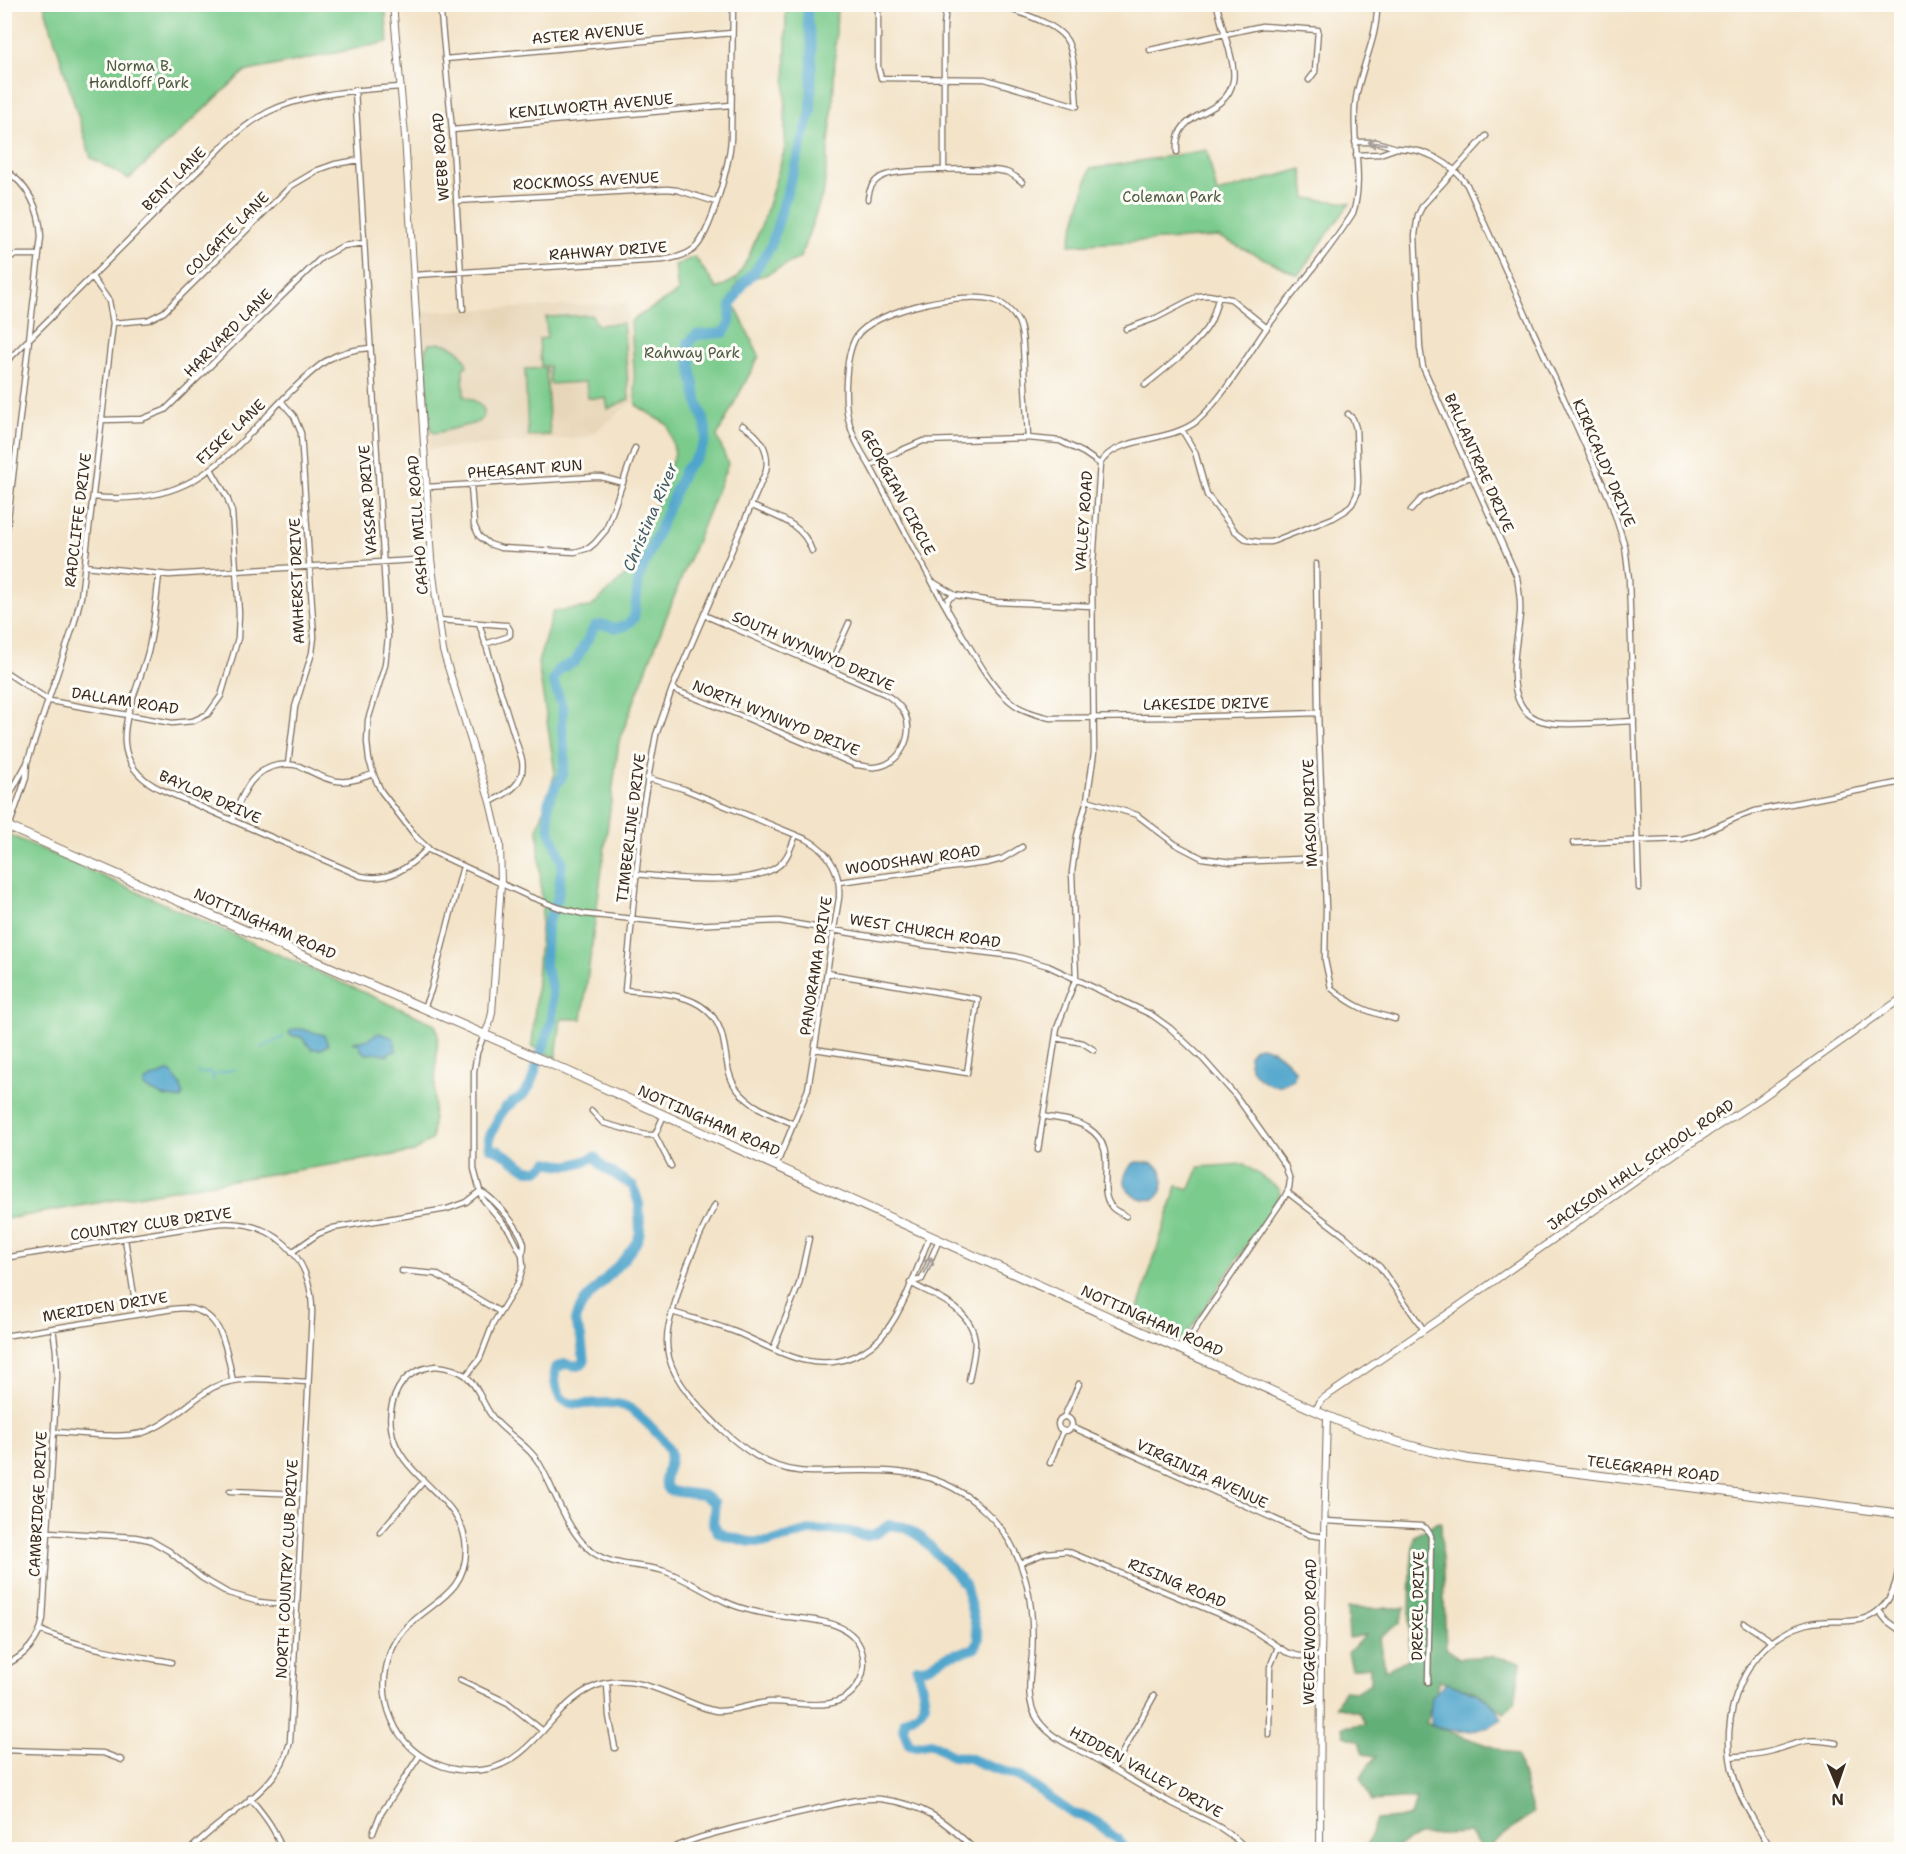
<svg xmlns="http://www.w3.org/2000/svg" width="1906" height="1854" font-family="'Shantell Sans',sans-serif">
<style>
.built{fill:#e7d5b7}
.green{fill:#7acb8c;stroke:#5a7a55;stroke-width:1.5}
.forest{fill:#63af78;stroke:#4f6c4b;stroke-width:1.5}
.water{fill:#50a5cc;stroke:#466875;stroke-width:1.5}
.lines{fill:none;stroke-linecap:round;stroke-linejoin:round}
.stream{stroke:#50a5cc;stroke-width:1.5}
.river{stroke:#50a5cc;stroke-width:10}
.minor-casing{stroke:#7b6b5a;stroke-width:7}
.tertiary-casing{stroke:#7b6b5a;stroke-width:8}
.primary-casing{stroke:#7b6b5a;stroke-width:10}
.minor{stroke:#fff;stroke-width:4.5}
.tertiary{stroke:#fff;stroke-width:6}
.primary{stroke:#fff;stroke-width:8}
.oneway{stroke:#a79f9a}
.labels{text-anchor:middle;dominant-baseline:central;stroke-width:6;stroke-linejoin:round;paint-order:stroke}
.street-label{font-size:15px;fill:#3b2a1e;stroke:#fdfcf7}
.park-label{font-size:15px;fill:#4e5a3f;stroke:#fdfcf7}
.water-label{font-size:16px;font-style:italic;fill:#435b64;stroke:#fdfcf7}
</style>
<rect width="100%" height="100%" fill="#fdfcf7"/>
<filter id="ink" filterUnits="userSpaceOnUse"><feTurbulence type="fractalNoise" baseFrequency=".0167" numOctaves="2"/><feDisplacementMap in="SourceGraphic" scale="12" xChannelSelector="R" yChannelSelector="G"/><feConvolveMatrix kernelMatrix="1 2 1 2 8 2 1 2 1" color-interpolation-filters="sRGB"/></filter>
<filter id="wash" filterUnits="userSpaceOnUse"><feTurbulence type="fractalNoise" baseFrequency=".008" numOctaves="4" result="noise"/><feDisplacementMap in="SourceGraphic" scale="24" xChannelSelector="R" yChannelSelector="G"/><feGaussianBlur stdDeviation="1.35" result="paint"/><feColorMatrix in="noise" values="0 0 0 0 0 0 0 0 0 0 0 0 0 0 0 0 0 1.4 0 .05"/><feComposite in="paint" operator="in"/></filter>
<g filter="url(#wash)">
<rect width="100%" height="100%" fill="#f3e3c8"/>
<path class="built" d="M627 303 633 402 588 437 429 449 421 312Z"/>
<path class="green" d="M44 5H385L388 42 244 72 129 179 91 158Z
M786 5H837L833 103 824 190 800 258 765 275 738 282 731 297 759 356 717 436 728 464 679 584 619 741 582 1019H561L556 1058 532 1046 542 912 538 828 555 773 538 663 553 611 591 607 630 571 675 453 668 425 636 405 631 321 678 292 675 265 695 257 717 289 736 279 748 258 764 219 785 148Z
M1207 150 1217 193 1302 169 1306 198 1350 203 1298 275 1219 237 1069 245 1090 169Z
M592 315 597 325 623 323 629 399 608 409 606 398H588L586 382 550 384 549 366H541L539 339 547 338 546 317Z
M442 343C454 346 465 353 467 366L463 368 464 397C469 397 481 404 484 410 485 413 483 416 482 419L476 423 436 433 432 432 430 427 425 350 429 344Z
M546 368 550 435 528 436 525 369Z
M5 833 435 1024 438 1033 432 1139 414 1152 200 1185 5 1219Z
M1244 1164 1279 1189 1280 1195 1181 1343 1134 1321 1177 1186 1190 1189 1199 1167Z"/>
<path class="forest" d="M1438 1522 1441 1524 1446 1648 1459 1658 1491 1656 1521 1662 1515 1703 1504 1713 1477 1692 1439 1681 1426 1723 1517 1756 1533 1813 1486 1849H1482L1469 1833 1418 1835 1394 1849H1379L1367 1846 1376 1820 1411 1817 1416 1798 1372 1801 1360 1778 1376 1756 1363 1754 1359 1741 1344 1736 1343 1727 1365 1724 1359 1712 1336 1706 1344 1690 1358 1691 1370 1683V1667L1352 1669 1348 1653 1365 1635 1349 1638 1347 1608H1405L1400 1623 1380 1638 1385 1670 1409 1659 1411 1569 1414 1536Z"/>
<path class="water" d="M294 1029H301L324 1035 328 1044 322 1049H312L301 1037 290 1035 289 1032Z
M379 1033 394 1038 396 1051 388 1053V1056L380 1053 366 1054 361 1050 359 1044 353 1042 366 1040Z
M1260 1046C1275 1048 1286 1060 1296 1071L1293 1079C1289 1081 1284 1084 1280 1085 1258 1088 1234 1054 1260 1046Z
M170 1071 181 1085 183 1095 181 1099 162 1096 144 1087V1082L151 1078Z
M1136 1162C1151 1162 1164 1164 1163 1182 1163 1189 1160 1194 1155 1199 1128 1204 1113 1176 1136 1162Z
M1446 1683C1468 1690 1492 1695 1502 1719 1479 1735 1458 1733 1432 1726L1430 1715 1432 1696Z"/>
<g class="lines">
<path class="stream" d="M260 1048 284 1037
M198 1073 200 1072 203 1074 211 1071 214 1081
M214 1075 235 1069"/>
<path class="river" d="M809 4 807 17 812 47 811 112 771 246 755 271 744 283 731 305 730 322 724 333 696 335 688 343C689 362 693 381 697 399 700 413 709 426 705 440 702 452 692 462 684 471L639 577 634 618 625 626 616 628 604 625 595 626 575 662 559 669 553 681 563 709 562 726 565 758 563 775 555 787 548 803 549 827 562 862 558 897 547 924 545 966 552 989V1020L530 1086 522 1096 506 1107 499 1117 489 1138 490 1148 498 1150 528 1170H539L548 1162C570 1168 575 1165 595 1157L603 1167 633 1186 639 1204 640 1233 636 1243 624 1259 584 1302 576 1317 575 1322 581 1337 584 1362 578 1366 565 1364 555 1368C551 1428 599 1391 629 1408 639 1414 667 1441 670 1452 673 1467 658 1478 670 1491L703 1495 715 1503 713 1524 718 1532 726 1536 750 1542H769L809 1531 828 1530 845 1531 868 1536 878 1533 889 1525 904 1527 922 1538 965 1584 979 1639 975 1648C965 1653 955 1653 945 1657 932 1663 934 1668 917 1668L923 1691 925 1704 919 1712 905 1720 903 1729 909 1744 916 1746 931 1743 952 1756 969 1758 982 1764 1020 1777 1073 1814 1087 1817 1098 1823 1108 1833 1118 1839 1124 1850"/>
</g>
</g>
<g filter="url(#ink)">
<g class="lines">
<defs>
<path id="minor" d="M440 4 452 130 463 309
M878 4V67L881 78 985 79 1077 106C1075 88 1076 62 1069 45 1062 23 1016 12 996 4
M1150 50 1262 26 1318 30 1315 72 1309 80
M445 59 732 33
M355 90 388 637 385 665 368 720 367 742 369 760 375 778 381 791 417 838 431 851 528 896 560 908 584 914 692 925 779 921 922 945 1014 956 1048 966 1152 1015 1170 1028 1203 1059 1236 1096 1285 1165 1290 1180 1289 1188 1284 1198 1201 1320 1183 1350
M452 130 731 105
M1486 136 1423 205 1418 215 1415 235 1420 348 1423 367 1517 577C1519 589 1521 601 1520 614 1517 649 1497 716 1551 723 1577 726 1608 722 1634 721
M1355 142H1376L1397 148 1380 154 1356 155
M1397 148C1426 149 1451 162 1467 185L1610 500 1625 546 1629 579 1639 888
M1177 152C1173 107 1226 119 1233 81 1237 64 1220 25 1217 4
M4 169C28 185 40 209 41 237L4 553
M944 170V28L946 4
M868 199C869 189 872 182 881 177 896 168 988 168 1006 172 1013 174 1017 178 1022 182
M456 201 667 189 677 190 716 202
M4 259 16 255H39
M414 275 663 260C674 258 685 256 694 249 711 234 730 162 731 138L733 4
M113 323 148 320 164 312 291 186 318 170 335 164 359 160
M1126 329 1156 318 1198 296 1208 295 1231 299 1267 328
M4 364 227 142C240 130 253 120 268 112 303 94 362 89 401 87
M1145 385C1165 369 1198 344 1210 323 1214 315 1216 305 1219 296
M281 401 294 416 301 433 314 637 312 653 295 707 288 764
M102 420 142 419 165 410 321 258 343 246 364 243
M742 425C760 436 770 449 766 471L672 689 656 735 643 806 625 990C666 994 716 992 724 1044 727 1059 727 1075 736 1088 750 1107 773 1115 794 1124
M1182 430 1195 452 1207 495 1235 531 1247 540 1260 542H1271L1333 518 1345 511 1352 504 1357 494 1358 481 1356 428 1353 419 1348 414
M1028 438C1027 414 1025 390 1024 365 1023 352 1024 333 1018 321 1013 312 1003 303 994 300 963 291 883 309 860 332 844 348 843 404 850 425 854 440 862 453 870 466 901 523 929 580 963 636 978 660 991 688 1015 705 1025 712 1038 715 1050 718L1184 717 1318 713
M870 466 888 456 923 441 1028 438 1060 441 1084 453 1100 464
M471 485 474 525 479 536 489 544 501 548 575 552 589 548 595 543 606 530 635 448
M427 487 593 477H601L623 483
M93 497C194 507 225 458 289 393 318 366 329 351 370 348
M752 506C777 517 803 523 812 551
M1411 510 1421 499 1472 476
M1316 564 1318 713 1326 907 1325 960 1331 988C1355 1007 1365 1011 1395 1019
M85 566 169 575 431 559
M159 575C156 601 154 627 148 652 135 702 97 758 160 789L361 876C389 882 409 868 428 848
M933 582 955 595 948 599 947 607
M955 595 996 602 1092 606
M438 620 479 623 522 760C526 783 509 793 490 802
M479 623 503 625H507L510 630V635L507 637 485 644
M828 669 849 623
M4 671 50 701 172 723 193 721 208 714 221 696 238 638 239 613 232 512 227 497 211 469
M672 689 749 719 856 765C862 765 869 768 875 767 899 766 915 736 905 714 901 706 893 699 885 694L704 615
M647 778 684 789 808 840C830 852 841 873 839 898L808 1089 776 1166
M1087 800 1137 815 1175 844 1202 858 1231 862 1324 858
M4 805 26 765
M232 820C242 796 250 769 280 765 287 764 292 764 299 766 311 771 324 780 337 781 349 783 362 778 373 774
M9 827 26 778 27 763 74 624 81 597 113 323 109 301 92 277
M1573 843 1682 839 1698 835 1736 818 1755 811 1902 782
M636 874C669 878 751 887 778 866 788 859 791 846 796 835
M839 882 987 863 1002 859 1022 847
M424 1008 431 990 463 866
M1056 1038 1083 1043 1094 1050
M815 1049 967 1073 978 999 827 973
M592 1111 603 1123 646 1135H655L664 1115
M1043 1116C1057 1119 1076 1120 1088 1128 1121 1149 1095 1185 1111 1206 1114 1211 1121 1213 1126 1216
M655 1135 671 1166
M1038 1150 1057 1028 1076 978 1072 872 1077 836 1087 800 1094 753 1092 578 1100 464C1114 436 1170 443 1197 421 1225 396 1246 357 1268 326 1296 289 1328 253 1353 213 1365 176 1350 136 1356 98 1361 66 1378 38 1377 4
M480 1191C493 1197 522 1230 524 1245 524 1248 523 1252 522 1255L509 1230 482 1198Z
M1287 1192 1346 1237 1380 1267 1424 1330
M715 1205C698 1238 685 1266 675 1303 669 1322 664 1338 669 1358 676 1384 700 1408 719 1427 742 1448 766 1467 798 1471 813 1473 828 1472 843 1471 898 1470 942 1470 985 1511 1026 1549 1035 1602 1032 1655 1030 1677 1025 1701 1038 1720 1050 1738 1073 1747 1092 1757 1117 1771 1141 1787 1166 1800 1199 1818 1220 1822 1248 1850
M125 1239 137 1314
M292 1252 318 1234 333 1228 447 1209 466 1202 480 1191 474 1169V1071L477 1053 484 1035
M4 1258 213 1224C271 1217 313 1254 312 1313L290 1742C279 1792 223 1814 190 1850
M402 1271 436 1274 500 1312
M910 1283C935 1296 973 1309 975 1342 975 1354 971 1368 969 1380
M910 1283 922 1279 939 1240
M672 1312C694 1319 716 1324 738 1333 775 1349 812 1375 854 1356 866 1351 878 1342 886 1331 905 1307 918 1265 930 1236
M4 1336 173 1309C222 1302 225 1345 233 1381
M773 1349 799 1284 809 1238
M436 1366C446 1367 456 1369 465 1375 479 1386 483 1407 495 1420 509 1436 528 1445 539 1463 555 1490 566 1530 590 1550 612 1568 638 1563 664 1571 685 1578 706 1593 726 1602 743 1610 761 1613 779 1616 809 1620 856 1618 863 1656 865 1666 863 1677 857 1686 838 1715 798 1701 770 1702 752 1703 735 1712 716 1711 706 1709 696 1705 687 1701 660 1690 635 1677 605 1683 555 1695 539 1758 488 1769 472 1772 457 1771 442 1766 419 1758 401 1742 392 1720 378 1688 384 1651 408 1626 433 1601 466 1593 466 1549 465 1495 397 1479 391 1427 389 1414 392 1400 398 1389 406 1374 419 1368 436 1366Z
M466 1376 480 1358 493 1324 518 1283 523 1267 522 1255
M1058 1424a7 7 0 1 1 14 0a7 7 0 1 1-14 0Z
M1064 1417 1079 1384
M1072 1427 1310 1535 1324 1537
M54 1432C81 1433 116 1439 142 1433 169 1425 188 1402 212 1388 240 1373 277 1381 308 1382
M1050 1463 1063 1431
M230 1491 303 1494
M1325 1521 1421 1526 1426 1528 1431 1536 1428 1682
M49 1532 135 1537 150 1540 169 1551 202 1578 228 1593 259 1602 297 1606
M380 1532 424 1481
M1021 1563 1045 1553 1067 1551 1245 1625 1286 1652 1299 1656H1321
M1879 1611 1887 1621 1902 1632
M1744 1623 1773 1642
M40 1630C83 1649 126 1654 171 1662
M4 1665C25 1657 39 1640 43 1619L57 1376 56 1351 53 1328
M460 1680 508 1703 543 1731
M607 1683 609 1716 615 1748
M1269 1735 1270 1667 1278 1647
M4 1750 103 1753 122 1760
M1730 1757C1744 1755 1759 1755 1772 1751 1802 1742 1805 1737 1836 1743
M1113 1769 1154 1696
M250 1798C263 1814 276 1829 282 1850
M373 1833 380 1815 420 1755
M4 1842 28 1850
M669 1850C690 1839 713 1834 735 1828 763 1821 792 1814 820 1808 837 1804 862 1797 880 1799 924 1804 944 1820 975 1850
M1772 1850C1758 1826 1741 1803 1734 1777 1717 1717 1743 1642 1807 1624 1830 1617 1858 1628 1878 1611 1898 1595 1899 1566 1902 1544"/>
<path id="tertiary" d="M393 4 405 136 431 559 443 651 490 802 500 844 501 884 492 1013 489 1025 484 1035
M1316 1411 1321 1400 1450 1312 1679 1151 1760 1099 1902 998
M1320 1850 1321 1656 1327 1416"/>
<path id="primary" d="M4 825 547 1062 1327 1416C1373 1436 1419 1450 1468 1459L1902 1514"/>
</defs>
<use href="#minor" class="minor-casing"/>
<use href="#tertiary" class="tertiary-casing"/>
<use href="#primary" class="primary-casing"/>
<use href="#minor" class="minor"/>
<use href="#tertiary" class="tertiary"/>
<use href="#primary" class="primary"/>
</g>
<defs><path id="oneway-shaft" d="M-6 0H5M1.5-3L5.5 0L1.5 3" fill="none" stroke-width="1.6" stroke-linecap="round" stroke-linejoin="round" transform="scale(1.5)"/></defs>
<g class="oneway">
<use href="#oneway-shaft" transform="translate(1377 143) rotate(-173)"/>
<use href="#oneway-shaft" transform="translate(928 1265) rotate(-66)"/>
</g>
</g>
<g class="labels">
<g class="street-label">
<text transform="translate(588 34) rotate(-5)">ASTER AVENUE</text>
<text transform="translate(591 106) rotate(-5)">KENILWORTH AVENUE</text>
<text transform="translate(441 157) rotate(-94)">WEBB ROAD</text>
<text transform="translate(174 179) rotate(-45)">BENT LANE</text>
<text transform="translate(586 181) rotate(-3)">ROCKMOSS AVENUE</text>
<text transform="translate(227 234) rotate(-45)">COLGATE LANE</text>
<text transform="translate(608 251) rotate(-4)">RAHWAY DRIVE</text>
<text transform="translate(228 333) rotate(-45)">HARVARD LANE</text>
<text transform="translate(231 432) rotate(-43)">FISKE LANE</text>
<text transform="translate(1479 463) rotate(66)">BALLANTRAE DRIVE</text>
<text transform="translate(1604 463) rotate(67)">KIRKCALDY DRIVE</text>
<text transform="translate(525 469) rotate(-4)">PHEASANT RUN</text>
<text transform="translate(898 492) rotate(62)">GEORGIAN CIRCLE</text>
<text transform="translate(368 500) rotate(-94)">VASSAR DRIVE</text>
<text transform="translate(78 520) rotate(-83)">RADCLIFFE DRIVE</text>
<text transform="translate(1084 521) rotate(-86)">VALLEY ROAD</text>
<text transform="translate(418 525) rotate(-94)">CASHO MILL ROAD</text>
<text transform="translate(297 581) rotate(-92)">AMHERST DRIVE</text>
<text transform="translate(813 651) rotate(24)">SOUTH WYNWYD DRIVE</text>
<text transform="translate(125 701) rotate(9)">DALLAM ROAD</text>
<text transform="translate(1206 704) rotate(-1)">LAKESIDE DRIVE</text>
<text transform="translate(776 718) rotate(22)">NORTH WYNWYD DRIVE</text>
<text transform="translate(210 797) rotate(24)">BAYLOR DRIVE</text>
<text transform="translate(1310 813) rotate(-92)">MASON DRIVE</text>
<text transform="translate(631 828) rotate(-83)">TIMBERLINE DRIVE</text>
<text transform="translate(913 860) rotate(-8)">WOODSHAW ROAD</text>
<text transform="translate(265 924) rotate(24)">NOTTINGHAM ROAD</text>
<text transform="translate(925 931) rotate(9)">WEST CHURCH ROAD</text>
<text transform="translate(816 966) rotate(-81)">PANORAMA DRIVE</text>
<text transform="translate(709 1121) rotate(24)">NOTTINGHAM ROAD</text>
<text transform="translate(1641 1165) rotate(-34)">JACKSON HALL SCHOOL ROAD</text>
<text transform="translate(151 1224) rotate(-8)">COUNTRY CLUB DRIVE</text>
<text transform="translate(105 1307) rotate(-9)">MERIDEN DRIVE</text>
<text transform="translate(1152 1321) rotate(24)">NOTTINGHAM ROAD</text>
<text transform="translate(1653 1469) rotate(7)">TELEGRAPH ROAD</text>
<text transform="translate(1202 1474) rotate(25)">VIRGINIA AVENUE</text>
<text transform="translate(38 1504) rotate(-87)">CAMBRIDGE DRIVE</text>
<text transform="translate(287 1569) rotate(-87)">NORTH COUNTRY CLUB DRIVE</text>
<text transform="translate(1177 1583) rotate(23)">RISING ROAD</text>
<text transform="translate(1418 1606) rotate(-89)">DREXEL DRIVE</text>
<text transform="translate(1310 1632) rotate(-89)">WEDGEWOOD ROAD</text>
<text transform="translate(1146 1772) rotate(29)">HIDDEN VALLEY DRIVE</text>
</g>
<g class="park-label">
<text x="139" y="66">Norma B.<tspan x="139" dy="17">Handloff Park</tspan></text>
<text x="1172" y="197">Coleman Park</text>
<text x="692" y="353">Rahway Park</text>
</g>
<g class="water-label">
<text transform="translate(650 517) rotate(-67)">Christina River</text>
</g>
</g>
<rect width="1906" height="1854" fill="none" stroke="#fdfcf7" stroke-width="24"/>
<g transform="translate(1837 1785) rotate(178)" stroke="#fdfcf7" stroke-width="4.5" paint-order="stroke">
<path d="M0-4.5L10 22L0 15L-10 22Z" fill="#3b2a1e"/>
<text y="-9" font-size="16" font-weight="bold" text-anchor="middle" fill="#3b2a1e">N</text>
</g>
</svg>
